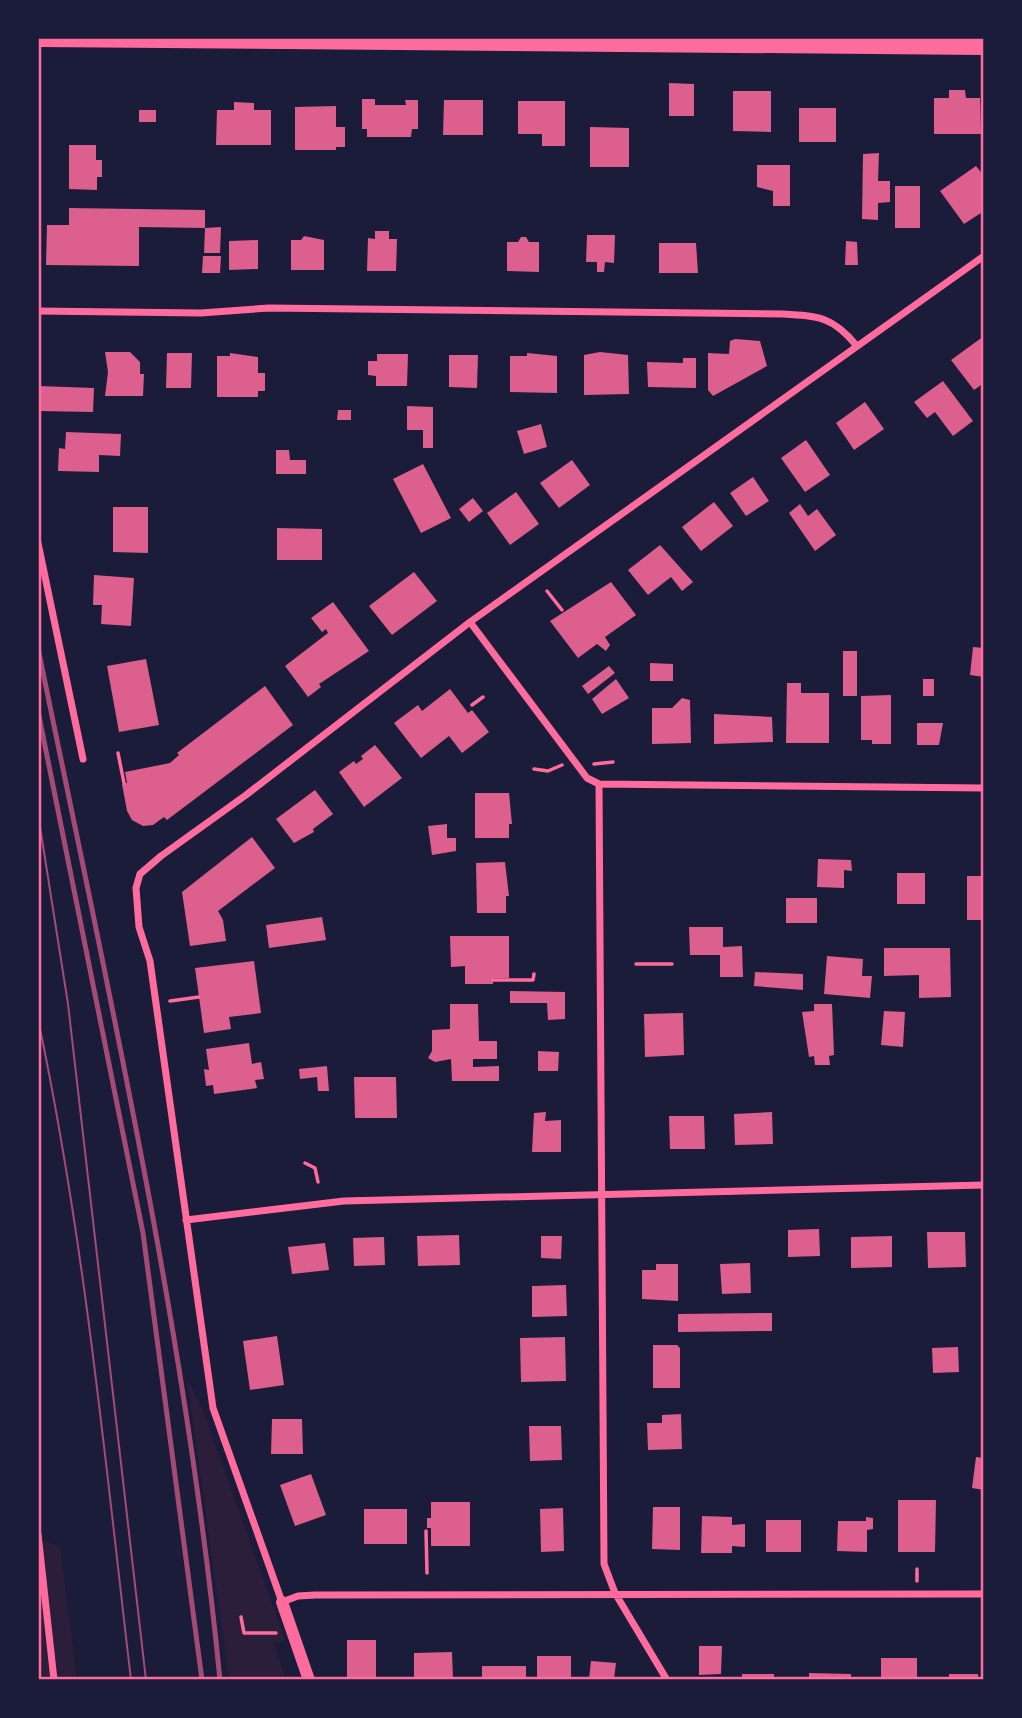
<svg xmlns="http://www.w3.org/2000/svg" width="1022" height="1718" font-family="'Open Sans',sans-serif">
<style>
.green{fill:#2a1e3b}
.building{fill:#dd5f8e}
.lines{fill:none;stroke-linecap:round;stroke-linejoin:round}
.path{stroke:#ff6b9d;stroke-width:3.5}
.minor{stroke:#ff6b9d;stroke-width:7}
.tertiary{stroke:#ff6b9d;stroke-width:12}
.secondary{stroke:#ff6b9d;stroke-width:14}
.tram{stroke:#a44b75;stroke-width:2}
.rail{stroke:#a44b75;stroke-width:5}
.neatline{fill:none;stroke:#ff6b9d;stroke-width:2.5}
</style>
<rect width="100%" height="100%" fill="#1b1b3a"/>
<path class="green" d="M187 1379 203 1410 285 1640 274 1644 286 1679H229Z
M38 1540 60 1546 77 1679H39Z"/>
<path class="building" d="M669 83 694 84V116H669Z
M949 90H965L966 98H980L981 134H934V98H949Z
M733 91H771V132L733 131Z
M362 99H375V105H406L405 100H418V129H412L411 137H367V129H362Z
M444 100H483V135H443Z
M518 101H565V146H542V134H518Z
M234 102 254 103V110H271V145H216L217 110H234Z
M336 106V127H345V147H336V150H295V107Z
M799 108H836V142H799Z
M139 110H156V122H139Z
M590 127 629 128V167H590Z
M69 145H96V160H102V177H97V190L69 189Z
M879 153 878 181H890V202L878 203V220L862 219 863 154Z
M757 165H790V206H773V191L757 187Z
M976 166 984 176V211L964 224 940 191Z
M895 186H920V228H895Z
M69 208 205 210V228L139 227V266L46 265 47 225H69Z
M221 227 220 253H204L205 228Z
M375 231H389V239H397L396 271H367L368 238 375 239Z
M587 235H615L614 263 605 262 604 272H597V262H586Z
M304 236 324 240V270H291V240H301Z
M521 237H526L529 242H539V272L507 271V242H518Z
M258 240V269L229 270V241Z
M846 241 857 242 858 265H845Z
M659 243H696L698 273H659Z
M203 256H221L220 273H202Z
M984 336V383L974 390 951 360Z
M735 339 760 341 767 366 713 396 708 390V353L729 354 730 341Z
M105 352H130L140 362V374H144L143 396H105L108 372Z
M600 352 628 355 629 394 584 395V355Z
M167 353H192L191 388H166Z
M230 353 258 357V373H265V391H258V397H217V356H230Z
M527 353 557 356V393L510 392V356H527Z
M377 354H408L407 386H376V376L368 375V361H377Z
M449 355H478L477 388 449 387Z
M683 358H696V388L648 387 647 362 683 363Z
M943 381 973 421 953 436 935 412 927 418 914 402Z
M38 386 94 388 93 412 38 411Z
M865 402 884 429 854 450 836 423Z
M407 406 433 407V448H423V430H407Z
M338 410H351V420H337Z
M541 424 547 447 524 454 517 431Z
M66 432 121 434 120 456 99 455V472L58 471 59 448 65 449Z
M806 440 830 475 805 492 781 458Z
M276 450H289L290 460H306V474H276Z
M572 460 590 485 559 508 540 483Z
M423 464 451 518 421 533 393 479Z
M753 477 769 501 746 516 730 493Z
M516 492 539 524 510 545 487 513Z
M473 498 483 511 469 522 459 509Z
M714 502 733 526 701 551 682 527Z
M800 504 808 516 817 509 836 535 815 551 789 513Z
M113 507H148V553L113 552Z
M277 528 322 529V560H277Z
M660 545 693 582 682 591 671 577 648 595 628 570Z
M414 572 437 601 392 635 369 606Z
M94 575 134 578 131 626 101 624 102 605H93Z
M611 582 636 615 605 637 610 645 606 651 597 644 578 658 550 621Z
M333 602 369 651 319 684 321 687 308 697 285 666 328 633 326 629 322 632 311 618Z
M973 647 984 648V677L970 675Z
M843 651H857V696H843Z
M146 659 159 725 119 732 107 666Z
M650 663 673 664V681H650Z
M609 666 615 673 588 694 582 686Z
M616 679 629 698 602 714 592 699Z
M923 679H934V696H923Z
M787 683H801V693H829V743H786Z
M265 686 293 725 167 820 164 817 153 825 143 826 132 820 127 811 122 784 127 783 125 772 170 763 179 755 177 753Z
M450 689 468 713 472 710 489 732 462 753 449 736 421 758 394 723 418 705 422 711Z
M891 695V744H872V740H861V696Z
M682 698 690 700 691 743 652 744V708H672Z
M714 714 772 717 773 742 714 744Z
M917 723H943L939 745H917Z
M375 745 402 778 364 807 339 772 354 761 356 764 363 759 361 756Z
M315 790 333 814 313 829 314 832 294 843 276 819Z
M475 793H509L512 824H509V838H475Z
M447 824V838H456V851L432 855 428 826Z
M252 837 275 868 218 911 223 920 226 941 190 946 182 892Z
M818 859 851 860 852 871 844 870V888L817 887Z
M505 862 509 896H506V913H477L476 863Z
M897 873H925V904H897Z
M967 876H984V920H967Z
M786 898H817V923H786Z
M322 917 326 940 269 948 266 925Z
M689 927H723V947L742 946 743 977H720V955H690Z
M450 936H509V978H493V984H465V966L451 967Z
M884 948H950L951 997 919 998V975L884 976Z
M827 956 863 959 862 976H872L870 998 824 994Z
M254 961 261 1013 229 1017 231 1029 204 1033 195 968Z
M755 972 803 974V990L754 986Z
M510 991 565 992V1019L548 1020 547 1003H510Z
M450 1004H478L479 1041H497V1059H473V1067L499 1066V1081H452L451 1059 435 1062 428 1058 432 1051V1030L450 1029Z
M814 1004H832L834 1055 829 1056 830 1065H815L814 1056 809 1057 802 1012 814 1011Z
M884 1011 905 1012 903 1047 881 1045Z
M683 1013 684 1055 645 1057 644 1014Z
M249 1043 252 1064 261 1062 264 1079 255 1080 257 1088 214 1094 213 1085 206 1086 204 1069 209 1070 206 1049Z
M538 1051 559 1052 558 1071H538Z
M327 1066 329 1091H318L317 1077 300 1079 299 1069Z
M354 1077H396L397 1118H355Z
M546 1112 545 1121 561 1120V1152H532L534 1113Z
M772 1112 773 1144 735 1145 734 1114Z
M669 1116H704L705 1149H670Z
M819 1229 820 1256 788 1257V1230Z
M927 1232H965L966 1267 928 1268Z
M459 1235 460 1265 418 1266 417 1236Z
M541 1236H562L561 1259 541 1258Z
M892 1236V1267L851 1268V1237Z
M384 1237 385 1265 354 1266 353 1238Z
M325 1243 329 1270 292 1274 288 1247Z
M750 1263 751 1293 722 1294 720 1264Z
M656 1264H678V1301L642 1299V1270H656Z
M566 1285 567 1316 532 1317V1286Z
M772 1313V1331L678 1332V1314Z
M277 1336 284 1385 250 1390 243 1341Z
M565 1337 566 1381 521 1382 520 1338Z
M653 1345H677L680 1348V1388H653Z
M958 1347 959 1372 933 1373 932 1348Z
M681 1414 682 1449 648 1450 647 1423H662V1415Z
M272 1419H302L303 1454H271Z
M529 1426H561L562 1460 530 1461Z
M976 1457 984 1458V1490L972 1488Z
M311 1474 326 1515 295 1526 280 1485Z
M898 1500H936L935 1552H898Z
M431 1502H470V1546H431V1528H427V1518H431Z
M653 1507H680V1550L652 1549Z
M563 1508 564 1551 541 1552 540 1509Z
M364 1509H407V1544H364Z
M702 1516 732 1517V1525L745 1524V1547L732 1546V1553H701Z
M866 1517 873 1518V1529L867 1530V1552L837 1551 838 1521H866Z
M766 1520H801V1552H766Z
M347 1640H376V1679H347Z
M699 1646H722L721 1674 699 1675Z
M452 1652 453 1679H414V1653Z
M537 1656H571V1679H537Z
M881 1658H917V1679H881Z
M591 1661 616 1663 614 1679H589Z
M482 1666H526V1679H482Z
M809 1673 851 1674V1679H809Z
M742 1674H774V1679H742Z
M949 1674H978V1679H949Z"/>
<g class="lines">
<path class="path" d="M547 591 562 610
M472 705 483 697
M118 753 124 783
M594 764 613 762
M534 769 548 771 562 765
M636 964H672
M493 980H533L534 974
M170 1001 199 997
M305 1163 315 1168 318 1182
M426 1531 427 1573
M917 1569V1581
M241 1617 244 1633H276"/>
<path class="minor" d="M984 256 470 622 246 795 161 856 140 874 136 888 139 927 150 961 213 1408 282 1602 298 1596 315 1595 984 1594
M38 311 201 313 269 308 783 314C819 316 833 317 856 345
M38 543 83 759
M470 622 587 778 599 784 984 788
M599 784 604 1564 615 1593 667 1680
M186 1220 344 1201 984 1185
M38 1534 54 1680"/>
<path class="tertiary" d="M282 1602 309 1680"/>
<path class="secondary" d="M38 40 984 48"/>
<path class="tram" d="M38 814 68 1004 146 1680
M38 1019C84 1236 105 1459 131 1680"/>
<path class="rail" d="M38 648C108 990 186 1332 220 1680
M38 711 143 1233 202 1680"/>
</g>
<rect width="1022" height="1718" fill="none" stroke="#1b1b3a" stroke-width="80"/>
<rect x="40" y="40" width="942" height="1638" class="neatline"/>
</svg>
